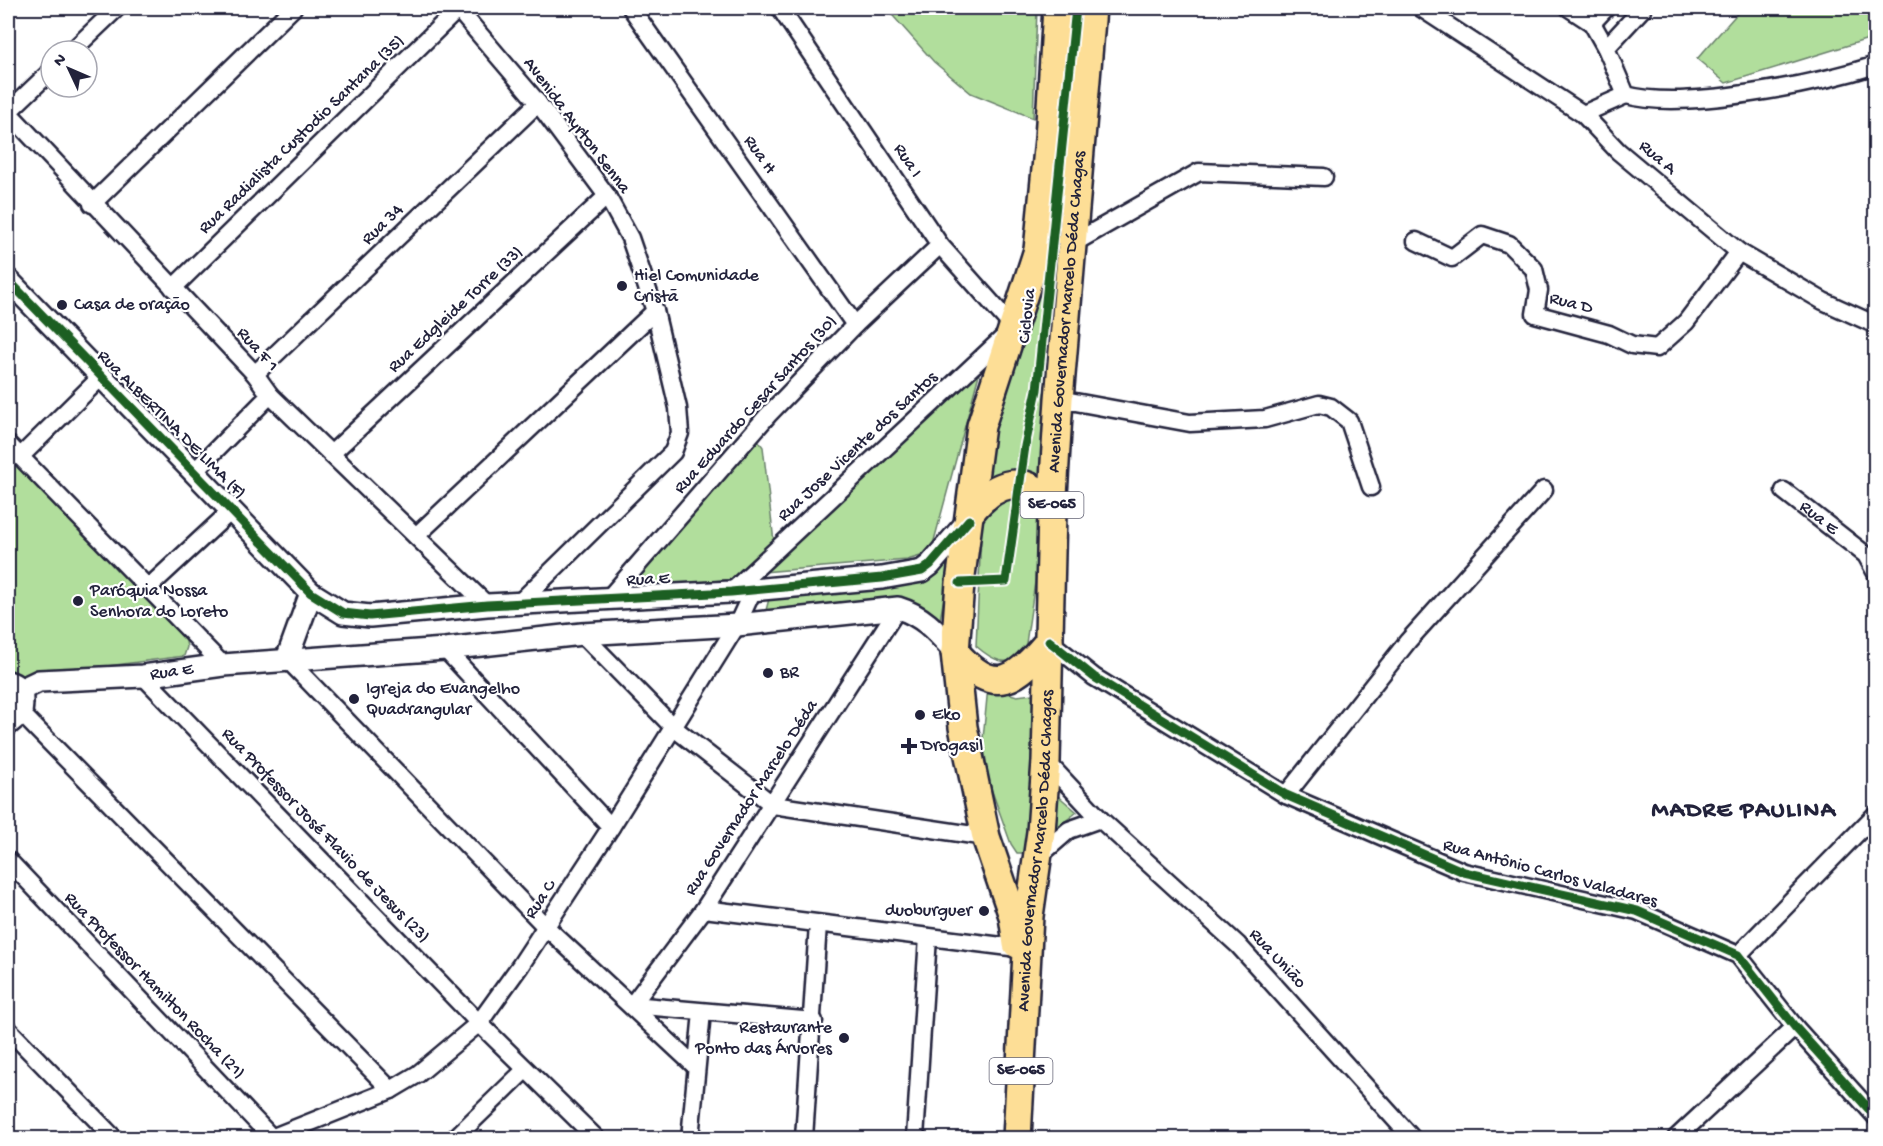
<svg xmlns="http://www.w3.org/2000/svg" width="1883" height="1146" font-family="'Gochi Hand',sans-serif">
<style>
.green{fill:#b1de9c;stroke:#6a806c;stroke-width:1.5}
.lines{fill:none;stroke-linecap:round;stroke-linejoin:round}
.minor-casing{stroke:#22223b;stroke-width:21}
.tertiary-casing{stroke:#22223b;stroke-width:26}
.primary-casing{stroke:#22223b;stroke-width:32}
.minor{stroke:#fff;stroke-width:16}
.tertiary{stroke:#fff;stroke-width:21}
.primary{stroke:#fdde96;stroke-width:27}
.cycleway-casing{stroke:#fff;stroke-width:13}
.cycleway{stroke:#1b5e20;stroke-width:9}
.poi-dot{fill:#22223b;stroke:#fff;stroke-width:2}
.labels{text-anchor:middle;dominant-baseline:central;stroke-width:4.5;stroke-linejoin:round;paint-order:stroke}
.shield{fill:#fff;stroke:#646476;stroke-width:1.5}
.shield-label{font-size:16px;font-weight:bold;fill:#22223b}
.street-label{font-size:18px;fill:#22223b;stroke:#fff}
.poi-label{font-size:18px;fill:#22223b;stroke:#fff;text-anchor:start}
.district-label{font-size:24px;font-weight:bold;letter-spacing:1.5px;fill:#22223b;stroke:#fff}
</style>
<rect width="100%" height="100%" fill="#fff"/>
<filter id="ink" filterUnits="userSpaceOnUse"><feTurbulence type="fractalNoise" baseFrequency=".0167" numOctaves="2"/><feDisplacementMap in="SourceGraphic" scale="12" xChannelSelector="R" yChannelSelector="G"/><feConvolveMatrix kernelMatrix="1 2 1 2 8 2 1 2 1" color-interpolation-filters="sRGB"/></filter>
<g filter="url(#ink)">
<path class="green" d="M886 8H1037L1033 118 971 93 934 62Z
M1742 8H1875V37L1726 83 1697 59Z
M1061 288 1044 485 982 490C990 420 1023 360 1038 292Z
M982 363 932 548 924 555 907 560 762 572Z
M758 440 763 447 774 542 736 579 628 588Z
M8 450 185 636 187 647 184 656 8 679Z
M1025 491 1040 509 1035 582 1025 650C1009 670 992 660 976 646L982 513 987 503Z
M954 543 939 625 932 617 765 614 770 595 915 580Z
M988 687 1017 696 1040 693 1032 848 1025 853H1017L1011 844 989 783 983 739Z
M1056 794 1077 812 1050 833Z"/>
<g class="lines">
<defs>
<g id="minor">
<path d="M457 8 538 103 607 196 630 238 655 311 678 408 680 433 673 452 518 604"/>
<path d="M631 8 855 325"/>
<path d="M780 8 940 245 1013 327"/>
<path d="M1421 8 1583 114 1618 151 1739 252 1823 301 1876 325"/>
<path d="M1569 8 1592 23 1606 48 1626 95C1684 111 1817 84 1876 65"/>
<path d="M1592 23 1606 8"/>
<path d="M1606 48 1643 8"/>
<path d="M72 51 117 8"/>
<path d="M8 112 255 374 270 395 487 605"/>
<path d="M8 112 51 71"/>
<path d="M1583 114 1626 95"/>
<path d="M92 204 293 8"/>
<path d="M1416 241 1452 258 1482 235 1509 244 1534 269 1539 290 1535 314 1609 334 1632 345 1657 348 1686 322 1739 252"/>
<path d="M1072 244 1199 172 1324 177"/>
<path d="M173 288 458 9"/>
<path d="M255 374 538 103"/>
<path d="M1059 399 1190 423 1265 419 1319 404 1331 407 1349 421 1371 487"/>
<path d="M8 444 223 665"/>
<path d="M331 454 607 196"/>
<path d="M20 457 100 378"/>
<path d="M194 472 270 395"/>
<path id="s1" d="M1784 491 1866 555 1876 573"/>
<path d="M416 536 655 311"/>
<path d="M149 587 232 510"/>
<path d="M731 592 1007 334"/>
<path d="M608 599 768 415 855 325 940 245"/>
<path d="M582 634 674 728 773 805 986 837"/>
<path d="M1049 641 1094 677 1286 795 1464 872 1637 911 1738 955 1795 1027 1876 1117"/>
<path d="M445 649 611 827"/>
<path d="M287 659 546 927 695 1066"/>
<path d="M143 676 479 1023 596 1138"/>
<path d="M21 713 391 1090"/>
<path d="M1046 761 1100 819 1238 945 1412 1138"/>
<path d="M1286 795 1408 641 1544 490"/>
<path d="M1038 857 1069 830 1100 819"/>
<path d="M8 860 272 1138"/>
<path d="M704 909 1018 948"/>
<path d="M1738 955 1876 814"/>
<path d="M632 1005 704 909 898 608"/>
<path d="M632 1005 814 1021"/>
<path d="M8 1029 114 1138"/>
<path d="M271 1138 391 1090 418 1074 479 1023 520 966 611 827 737 625 753 590"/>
<path d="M455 1138 525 1070"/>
<path d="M690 1138 702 1012"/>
<path d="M804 1138 818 924"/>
<path d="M915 1138 928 937"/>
<path d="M1676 1138 1795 1027"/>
</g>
<g id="tertiary">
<path d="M8 280 311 593 343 613 370 616 487 605 731 592 882 578 922 571 930 565 969 520"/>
<path d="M287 659 311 593"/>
<path d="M8 682C24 687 23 699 21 713L8 724"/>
<path id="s2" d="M20 690 39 681 143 676 223 665 445 649 582 634 737 625 898 608C924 616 937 632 955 652"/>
</g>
<g id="primary">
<path d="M970 513C994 482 1031 468 1052 511"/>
<path d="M955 652C995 698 1016 681 1049 641"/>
<path d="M1017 944 1013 916 986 837 963 727 955 652 960 583 981 426 1038 250 1049 139 1057 8"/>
<path id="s3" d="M1017 1138 1029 916 1041 832 1046 761 1052 511 1059 399 1092 8"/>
</g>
</defs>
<use href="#minor" class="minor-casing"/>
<use href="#tertiary" class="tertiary-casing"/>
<use href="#primary" class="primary-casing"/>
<use href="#minor" class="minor"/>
<use href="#tertiary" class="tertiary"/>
<use href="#primary" class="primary"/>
<defs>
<path id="cycleway" d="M8 280 311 593 343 613 370 616 487 605 731 592 882 578 922 571 930 565 969 520
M960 583 1006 581 1025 446 1037 390 1076 8
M1049 641 1094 677 1286 795 1464 872 1637 911 1738 955 1795 1027 1876 1117"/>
</defs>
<use href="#cycleway" class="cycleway-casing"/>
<use href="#cycleway" class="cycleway"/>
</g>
</g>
<g class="poi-dot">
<circle cx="622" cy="286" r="6"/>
<circle cx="62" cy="305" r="6"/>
<circle cx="78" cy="601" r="6"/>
<circle cx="768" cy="673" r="6"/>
<circle cx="354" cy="699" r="6"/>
<circle cx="920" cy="715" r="6"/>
<path d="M906 737h6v6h6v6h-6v6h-6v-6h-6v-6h6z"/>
<circle cx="984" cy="911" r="6"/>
<circle cx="844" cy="1038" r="6"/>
</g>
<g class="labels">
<g class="shield">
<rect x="1020.5" y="492" width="63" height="26" rx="4.5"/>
<rect x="989.5" y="1058" width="63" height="26" rx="4.5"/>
</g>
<g class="shield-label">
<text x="1052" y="505">SE-065</text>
<text x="1021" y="1071">SE-065</text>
</g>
<g class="street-label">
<text transform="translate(576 126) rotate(53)">Avenida Ayrton Senna</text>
<text transform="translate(302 135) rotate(-44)">Rua Radialista Custodio Santana (35)</text>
<text transform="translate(759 155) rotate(55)">Rua H</text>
<text transform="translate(1657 158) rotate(40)">Rua A</text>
<text transform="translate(907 161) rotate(56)">Rua I</text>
<text transform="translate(383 225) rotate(-44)">Rua 34</text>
<text transform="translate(1571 304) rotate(14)">Rua D</text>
<text transform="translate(456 310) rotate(-43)">Rua Edgleide Torre (33)</text>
<text stroke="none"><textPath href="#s3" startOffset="828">Avenida Governador Marcelo Déda Chagas</textPath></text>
<text transform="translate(1028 316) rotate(-84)">Ciclovia</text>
<text transform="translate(257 350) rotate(48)">Rua F 1</text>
<text transform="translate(756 405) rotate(-48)">Rua Eduardo Cesar Santos (30)</text>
<text transform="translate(171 425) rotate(45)">Rua ALBERTINA DE LIMA (F)</text>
<text transform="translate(858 447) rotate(-43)">Rua Jose Vicente dos Santos</text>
<text stroke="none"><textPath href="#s1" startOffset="44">Rua E</textPath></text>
<text transform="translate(648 580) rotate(-3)">Rua E</text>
<text stroke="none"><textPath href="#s2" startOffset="154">Rua E</textPath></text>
<text transform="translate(752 798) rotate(-57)">Rua Governador Marcelo Déda</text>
<text stroke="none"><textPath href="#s3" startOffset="288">Avenida Governador Marcelo Déda Chagas</textPath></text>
<text transform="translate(325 836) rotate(46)">Rua Professor José Flavio de Jesus (23)</text>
<text transform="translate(1550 874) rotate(15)">Rua Antônio Carlos Valadares</text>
<text transform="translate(541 900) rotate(-57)">Rua C</text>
<text transform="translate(1277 959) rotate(47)">Rua União</text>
<text transform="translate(154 986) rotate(46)">Rua Professor Hamilton Rocha (21)</text>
</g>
<g class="poi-label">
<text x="634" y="276">Hiel Comunidade<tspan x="634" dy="21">Cristã</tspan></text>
<text x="74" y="305">Casa de oração</text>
<text x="90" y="591">Paróquia Nossa<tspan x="90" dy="21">Senhora do Loreto</tspan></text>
<text x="780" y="673">BR</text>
<text x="366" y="689">Igreja do Evangelho<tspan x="366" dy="21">Quadrangular</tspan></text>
<text x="932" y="715">Eko</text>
<text x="921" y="746">Drogasil</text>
<text x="972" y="911" text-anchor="end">duoburguer</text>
<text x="832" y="1028" text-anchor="end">Restaurante<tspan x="832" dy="21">Ponto das Árvores</tspan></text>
</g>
<g class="district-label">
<text x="1744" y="811">MADRE PAULINA</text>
</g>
</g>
<rect width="1883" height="1146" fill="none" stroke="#fff" stroke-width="30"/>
<rect x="15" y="15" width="1853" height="1116" fill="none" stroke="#22223b" stroke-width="2" filter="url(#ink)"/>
<g transform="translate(69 69) rotate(314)"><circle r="28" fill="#ffffff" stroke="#a7a7b1" stroke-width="1.5"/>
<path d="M0-4.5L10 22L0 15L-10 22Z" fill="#22223b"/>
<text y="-9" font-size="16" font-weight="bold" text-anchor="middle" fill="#22223b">N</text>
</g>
</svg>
